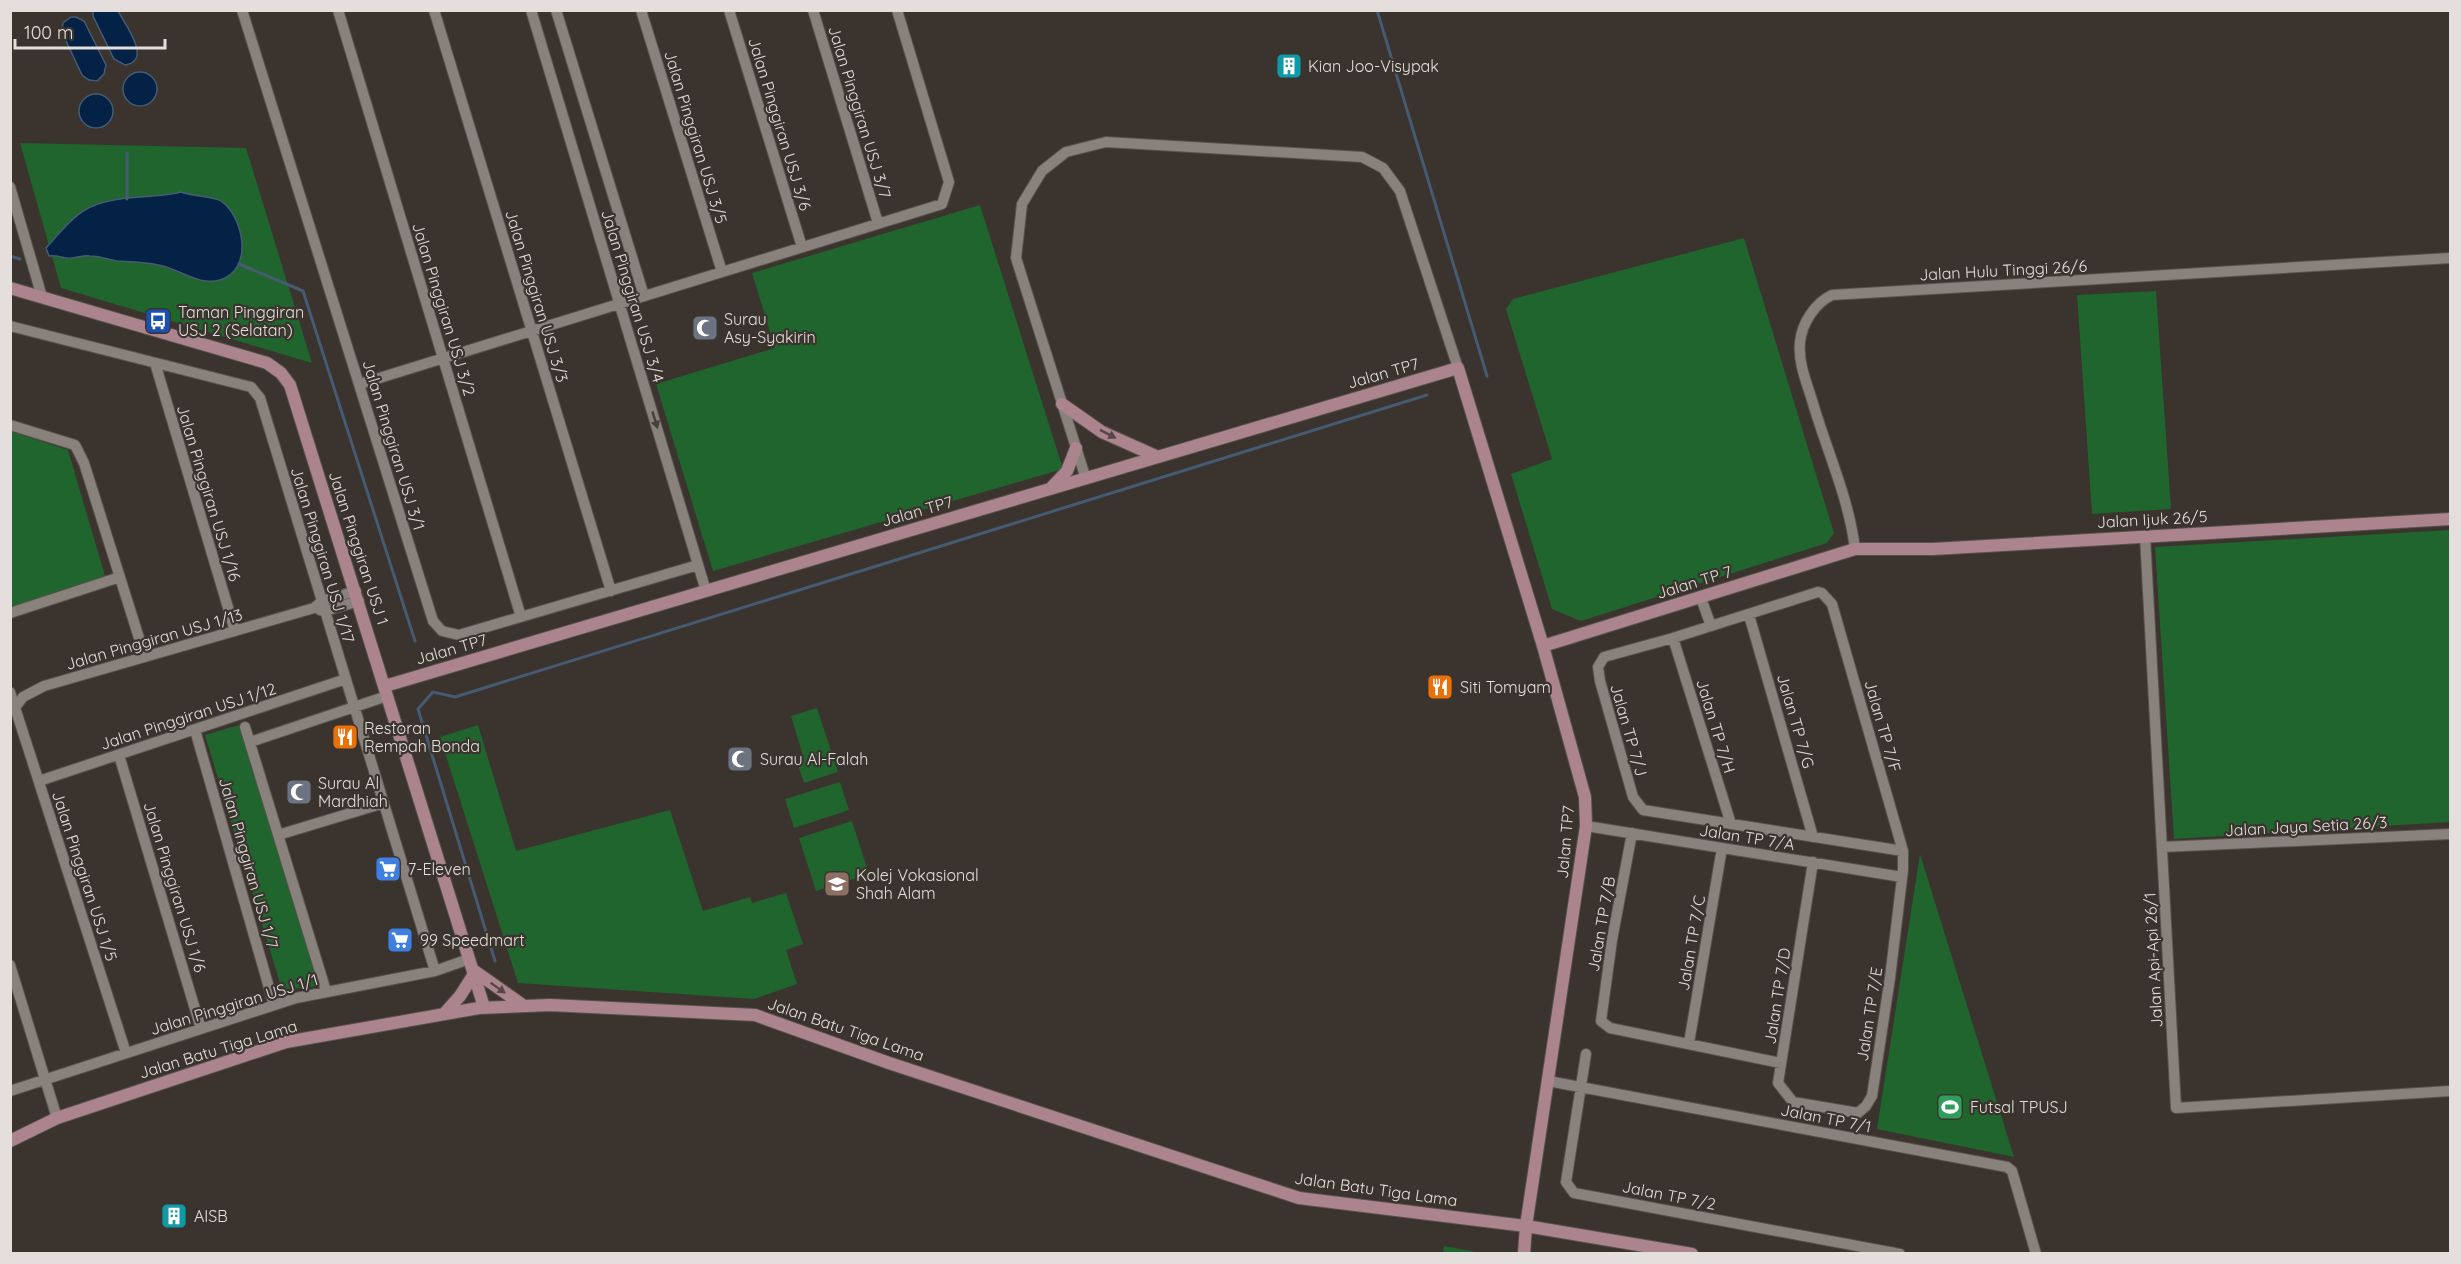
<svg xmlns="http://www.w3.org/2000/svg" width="2461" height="1264" font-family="Quicksand,sans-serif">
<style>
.green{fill:#20642e}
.water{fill:#032245;stroke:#465b72;stroke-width:1.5}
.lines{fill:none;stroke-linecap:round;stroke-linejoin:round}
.stream{stroke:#465b72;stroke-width:3}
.street-casing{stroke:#58524d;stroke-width:12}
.secondary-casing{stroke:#58524d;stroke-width:14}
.street{stroke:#89817c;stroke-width:10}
.secondary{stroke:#ac848e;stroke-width:12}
.oneway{fill:#463f3a}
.oneway2{fill:#564746}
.labels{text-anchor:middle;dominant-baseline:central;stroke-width:4.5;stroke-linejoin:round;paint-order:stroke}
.poi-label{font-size:16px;fill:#e4dfdc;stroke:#3a332e;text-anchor:start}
.street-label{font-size:16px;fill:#e4dfdc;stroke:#3a332e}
</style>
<rect width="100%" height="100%" fill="#3a332e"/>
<path class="green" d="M20 143 246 148 312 363 61 288Z
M980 205 1063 469 713 571 656 384 775 348 752 273Z
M1744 238 1834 533 1827 543 1581 621 1552 609 1511 474 1552 459 1506 309 1513 299Z
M2156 291 2171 509 2092 514 2077 295Z
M10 431 68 450 105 576 11 607Z
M2450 530V822L2174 839 2155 547Z
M817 708 838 772 804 783 797 762 804 759 791 716Z
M239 725 320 986 282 990 205 735Z
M478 725 516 851 670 810 703 911 750 897 752 903 786 893 803 944 786 950 797 984 754 999 518 983 440 737Z
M840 782 849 810 794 828 785 799Z
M852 821 869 874 816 891 799 838Z
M1920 854 2014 1157 1877 1129Z
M1444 1246 1481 1253H1443Z"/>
<path class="water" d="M93 11H118C125 24 153 61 125 65L114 59 93 16Z
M71 17H76L84 21 106 65 104 74 97 81 89 80 82 75 62 32 63 23Z
M123 89a17 17 0 1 1 34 0a17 17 0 1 1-34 0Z
M79 111a17 17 0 1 1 34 0a17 17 0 1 1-34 0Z
M181 192C191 196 216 197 221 201 244 217 254 270 220 280 201 286 181 271 163 266 148 262 132 262 117 261 108 259 99 256 90 256 82 255 74 259 67 258 60 257 56 255 49 256L46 248C57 236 69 220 83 211 112 193 150 200 181 192Z"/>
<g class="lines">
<path class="stream" d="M1377 10 1487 376
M127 199V153
M10 256 20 259
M239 264 303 291 415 641
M495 961 418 709 433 692 455 697 1427 395"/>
<defs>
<path id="street" d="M242 10 433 621 442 631 459 635 698 565
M338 10 521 617
M434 10 611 591
M531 10 706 591
M556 10 644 296
M641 10 722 272
M729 10 802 247
M813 10 878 223
M10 187 42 297
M10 326 251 387 260 398 435 971
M155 363 235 631
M360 384 942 204 949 182 897 10
M10 425 75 445 84 463 145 657
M1086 479 1016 258 1022 204 1042 171 1066 152 1106 142 1362 157 1383 168 1400 191 1458 368
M2145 536 2176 1108 2450 1091
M1855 549C1849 498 1826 449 1812 400 1806 381 1798 362 1800 342 1802 323 1815 303 1832 295L2450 258
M1701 598 1711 626
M320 610 325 611 359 601
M10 613 120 577
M1749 615 1813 837
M1673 638 1731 824
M10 692 126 1053
M13 710 23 697 44 686 314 608 322 601 356 591
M245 727 326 991
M195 730 274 1005
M250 742 387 696
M119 755 201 1029
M39 781 346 679
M1586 826 1902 877
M1632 833 1612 940 1601 1021 1610 1028 1781 1063
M278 835 384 803
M2162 847 2450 834
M1813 862 1778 1083 1793 1102 1858 1113 1866 1106 1872 1096 1890 978 1903 870V851L1832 604 1822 593 1818 592 1673 638 1604 657 1598 667 1600 681 1633 797 1643 810 1903 851
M10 965 57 1118
M1689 1043 1722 848
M1586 1054 1566 1182 1574 1193 1900 1254
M1548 1081 2007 1167 2012 1171 2036 1254
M10 1091 296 998 435 971 469 959"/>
<path id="secondary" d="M10 288 267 363 281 373 290 385 484 1007
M1062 404 1102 432 1158 457
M1050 489 1067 471 1076 448
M1543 646 1855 549H1933L2450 519
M385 686 1458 368 1543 646 1585 797 1586 826 1526 1226 1524 1254
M473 970 524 1006
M444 1014 460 996 474 974
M10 1141 57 1118 286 1042 479 1008 550 1005 755 1015 889 1063 1299 1198 1526 1226 1692 1254"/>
</defs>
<use href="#street" class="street-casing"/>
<use href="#secondary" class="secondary-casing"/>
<use href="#street" class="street"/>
<use href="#secondary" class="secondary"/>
</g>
<defs><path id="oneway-solid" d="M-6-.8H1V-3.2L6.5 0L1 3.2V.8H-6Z" transform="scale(1.5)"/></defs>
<use class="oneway" href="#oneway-solid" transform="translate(655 420) rotate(73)"/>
<g class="oneway2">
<use href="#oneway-solid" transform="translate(1108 434) rotate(27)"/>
<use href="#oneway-solid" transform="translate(498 988) rotate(35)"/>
</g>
<defs>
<symbol id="building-square" viewBox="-11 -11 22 22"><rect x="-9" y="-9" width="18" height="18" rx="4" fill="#0f9aa8" stroke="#3a332e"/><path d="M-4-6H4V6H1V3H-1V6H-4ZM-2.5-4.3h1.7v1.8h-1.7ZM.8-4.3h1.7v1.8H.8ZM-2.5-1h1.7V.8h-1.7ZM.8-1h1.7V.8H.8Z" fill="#fff"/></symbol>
<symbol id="bus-square" viewBox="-11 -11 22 22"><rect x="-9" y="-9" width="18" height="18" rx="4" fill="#1a4fb4" stroke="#3a332e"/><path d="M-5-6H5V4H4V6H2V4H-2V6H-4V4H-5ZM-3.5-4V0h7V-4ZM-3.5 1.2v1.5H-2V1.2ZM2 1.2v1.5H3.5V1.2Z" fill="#fff"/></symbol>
<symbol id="mosque-square" viewBox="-11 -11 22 22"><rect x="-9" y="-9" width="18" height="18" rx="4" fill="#6b7280" stroke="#3a332e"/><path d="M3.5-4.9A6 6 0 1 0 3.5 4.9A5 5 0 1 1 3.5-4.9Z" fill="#fff"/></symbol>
<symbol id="restaurant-square" viewBox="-11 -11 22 22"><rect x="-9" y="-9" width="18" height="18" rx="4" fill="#e8710a" stroke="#3a332e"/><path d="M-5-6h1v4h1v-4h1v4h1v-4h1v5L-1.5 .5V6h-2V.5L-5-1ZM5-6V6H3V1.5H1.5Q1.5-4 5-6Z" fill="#fff"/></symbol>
<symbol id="supermarket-square" viewBox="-11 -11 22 22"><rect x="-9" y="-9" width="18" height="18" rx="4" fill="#3f7fe0" stroke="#3a332e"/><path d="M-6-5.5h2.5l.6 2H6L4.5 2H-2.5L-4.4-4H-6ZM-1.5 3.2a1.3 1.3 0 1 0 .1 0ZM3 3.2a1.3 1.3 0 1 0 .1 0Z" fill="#fff"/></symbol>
<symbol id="school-square" viewBox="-11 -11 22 22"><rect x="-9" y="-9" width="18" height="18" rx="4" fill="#8d6e63" stroke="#3a332e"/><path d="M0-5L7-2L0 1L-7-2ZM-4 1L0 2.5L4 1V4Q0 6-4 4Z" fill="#fff"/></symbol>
<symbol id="stadium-square" viewBox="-11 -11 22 22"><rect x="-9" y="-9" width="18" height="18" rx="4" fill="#2e9e5b" stroke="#3a332e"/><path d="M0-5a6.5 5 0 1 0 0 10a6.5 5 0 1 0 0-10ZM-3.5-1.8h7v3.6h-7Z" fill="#fff"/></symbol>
</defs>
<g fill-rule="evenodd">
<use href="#building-square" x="1274" y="51" width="30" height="30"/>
<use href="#bus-square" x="143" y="306" width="30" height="30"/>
<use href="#mosque-square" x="690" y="313" width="30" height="30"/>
<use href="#restaurant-square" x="1425" y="672" width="30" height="30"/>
<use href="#restaurant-square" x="330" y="722" width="30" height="30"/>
<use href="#mosque-square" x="725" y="744" width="30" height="30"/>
<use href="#mosque-square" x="284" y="777" width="30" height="30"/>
<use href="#supermarket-square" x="373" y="854" width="30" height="30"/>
<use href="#school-square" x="822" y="869" width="30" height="30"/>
<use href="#supermarket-square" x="385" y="925" width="30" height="30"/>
<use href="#stadium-square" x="1935" y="1092" width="30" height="30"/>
<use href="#building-square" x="159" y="1201" width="30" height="30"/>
</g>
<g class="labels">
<g class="poi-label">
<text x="1308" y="66">Kian Joo-Visypak</text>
<text x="178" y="312">Taman Pinggiran<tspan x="178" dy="18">USJ 2 (Selatan)</tspan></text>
<text x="724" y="319">Surau<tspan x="724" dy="18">Asy-Syakirin</tspan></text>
<text x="1460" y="687">Siti Tomyam</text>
<text x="364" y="728">Restoran<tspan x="364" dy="18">Rempah Bonda</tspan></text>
<text x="760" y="759">Surau Al-Falah</text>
<text x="318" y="783">Surau Al<tspan x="318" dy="18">Mardhiah</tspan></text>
<text x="408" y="869">7-Eleven</text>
<text x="856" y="875">Kolej Vokasional<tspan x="856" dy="18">Shah Alam</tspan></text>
<text x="420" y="940">99 Speedmart</text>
<text x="1970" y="1107">Futsal TPUSJ</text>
<text x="194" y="1216">AISB</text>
</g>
<g class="street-label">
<text transform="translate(860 112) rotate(73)">Jalan Pinggiran USJ 3/7</text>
<text transform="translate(780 124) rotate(73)">Jalan Pinggiran USJ 3/6</text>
<text transform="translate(696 137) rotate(73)">Jalan Pinggiran USJ 3/5</text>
<text transform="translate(2003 270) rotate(-3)">Jalan Hulu Tinggi 26/6</text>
<text transform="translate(537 296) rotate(73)">Jalan Pinggiran USJ 3/3</text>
<text transform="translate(633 296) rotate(73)">Jalan Pinggiran USJ 3/4</text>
<text transform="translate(444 309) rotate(73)">Jalan Pinggiran USJ 3/2</text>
<text transform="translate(1383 373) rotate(-16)">Jalan TP7</text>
<text transform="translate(394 445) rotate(73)">Jalan Pinggiran USJ 3/1</text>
<text transform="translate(209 493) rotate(73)">Jalan Pinggiran USJ 1/16</text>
<text transform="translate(917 511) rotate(-16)">Jalan TP7</text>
<text transform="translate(2152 519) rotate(-3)">Jalan Ijuk 26/5</text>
<text transform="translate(359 548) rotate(72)">Jalan Pinggiran USJ 1</text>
<text transform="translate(323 555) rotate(73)">Jalan Pinggiran USJ 1/17</text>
<text transform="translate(1694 582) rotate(-17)">Jalan TP 7</text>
<text transform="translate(154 639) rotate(-16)">Jalan Pinggiran USJ 1/13</text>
<text transform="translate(451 649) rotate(-16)">Jalan TP7</text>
<text transform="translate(188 716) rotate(-18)">Jalan Pinggiran USJ 1/12</text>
<text transform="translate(1796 721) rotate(74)">Jalan TP 7/G</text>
<text transform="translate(1716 726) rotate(73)">Jalan TP 7/H</text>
<text transform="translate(1883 726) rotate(74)">Jalan TP 7/F</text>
<text transform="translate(1629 730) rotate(74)">Jalan TP 7/J</text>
<text transform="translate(2306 826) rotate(-3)">Jalan Jaya Setia 26/3</text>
<text transform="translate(1747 837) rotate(9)">Jalan TP 7/A</text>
<text transform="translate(1565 842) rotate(-85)">Jalan TP7</text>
<text transform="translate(249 863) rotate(74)">Jalan Pinggiran USJ 1/7</text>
<text transform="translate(85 876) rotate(72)">Jalan Pinggiran USJ 1/5</text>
<text transform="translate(175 887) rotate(73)">Jalan Pinggiran USJ 1/6</text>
<text transform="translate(1601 924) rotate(-80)">Jalan TP 7/B</text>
<text transform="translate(1691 943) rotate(-80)">Jalan TP 7/C</text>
<text transform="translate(2153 960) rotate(-93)">Jalan Api-Api 26/1</text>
<text transform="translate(1777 996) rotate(-81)">Jalan TP 7/D</text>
<text transform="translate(234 1004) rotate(-17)">Jalan Pinggiran USJ 1/1</text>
<text transform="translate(1869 1014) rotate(-81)">Jalan TP 7/E</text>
<text transform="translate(846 1029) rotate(19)">Jalan Batu Tiga Lama</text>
<text transform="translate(218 1049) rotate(-17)">Jalan Batu Tiga Lama</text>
<text transform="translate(1826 1118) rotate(11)">Jalan TP 7/1</text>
<text transform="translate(1376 1189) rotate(8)">Jalan Batu Tiga Lama</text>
<text transform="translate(1669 1195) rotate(11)">Jalan TP 7/2</text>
</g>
</g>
<rect width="2461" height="1264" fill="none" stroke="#e4dfdc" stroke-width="24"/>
<path d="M15 39v9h150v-9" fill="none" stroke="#e4dfdc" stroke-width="3"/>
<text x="24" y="39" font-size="18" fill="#e4dfdc" stroke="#3a332e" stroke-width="4.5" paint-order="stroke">100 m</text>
</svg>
